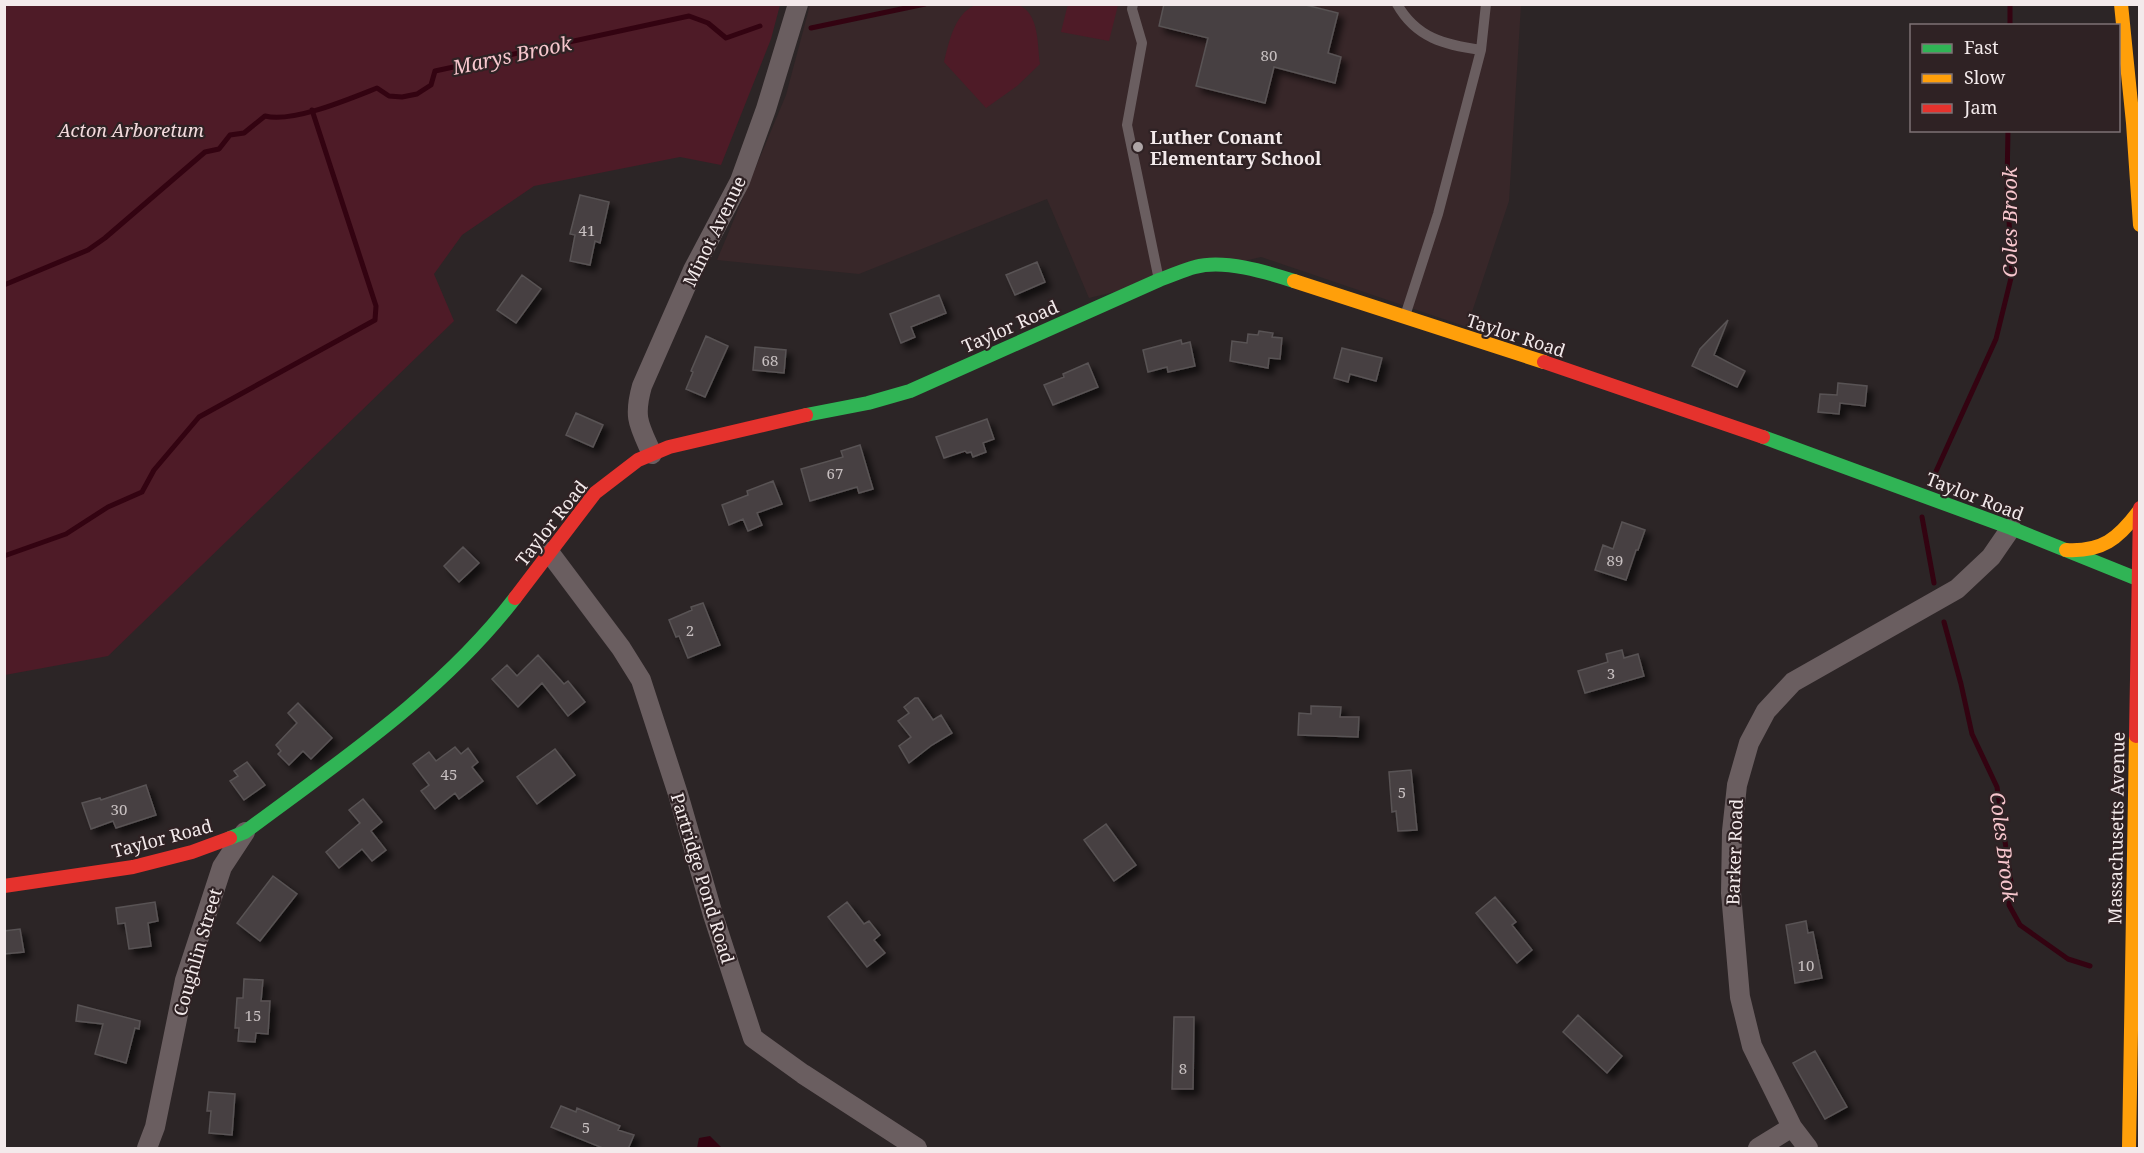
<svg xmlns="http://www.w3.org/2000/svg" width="2144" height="1153" font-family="'Noto Serif',serif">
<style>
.built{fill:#382729}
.green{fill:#4e1b27}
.water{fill:#330311}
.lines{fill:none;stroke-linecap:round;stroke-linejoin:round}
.stream{stroke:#330311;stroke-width:5}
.building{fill:#474142;stroke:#595354;stroke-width:1.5;filter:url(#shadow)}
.lane{stroke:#6a5e60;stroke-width:10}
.street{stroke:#6a5e60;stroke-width:20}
.fast{stroke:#30b455;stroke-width:14}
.slow{stroke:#ff9f0a;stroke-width:14}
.jam{stroke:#e5322d;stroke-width:14}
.poi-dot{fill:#ada5a6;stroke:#2f2224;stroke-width:2}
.labels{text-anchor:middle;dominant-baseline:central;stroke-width:4.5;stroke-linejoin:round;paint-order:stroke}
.number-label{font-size:15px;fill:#c8c0c1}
.park-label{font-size:18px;font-style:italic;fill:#f3dadd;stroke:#2f2224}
.poi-label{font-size:18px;font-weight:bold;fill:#f3eaeb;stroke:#2f2224;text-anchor:start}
.street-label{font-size:18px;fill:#f3eaeb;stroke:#2f2224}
.water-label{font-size:20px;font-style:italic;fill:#f7c6cd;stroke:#2f2224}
</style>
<defs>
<filter id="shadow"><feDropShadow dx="5.5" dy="5.5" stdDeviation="3" flood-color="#0009"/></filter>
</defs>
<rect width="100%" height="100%" fill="#2c2526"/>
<path class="built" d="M810 5H1521L1509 201 1467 327 1261 257 1089 298 1047 199 859 274 717 260 786 95Z"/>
<path class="green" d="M5 4H780V5L771 39 721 165 680 157 534 186 462 235 434 274 454 321 108 656 5 675Z
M1068 4 1118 5 1109 41 1061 32Z
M1018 5C1040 13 1037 45 1040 64L1017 86 986 108 944 62C949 42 955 9 980 4 991 2 1006 4 1018 5Z"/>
<path class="water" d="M710 1136 722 1148H697L699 1138Z"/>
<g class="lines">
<path class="stream" d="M2010 26V4
M811 28 925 4
M4 285 88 250 105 238 205 152 219 149 230 135 244 133 265 116C293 123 349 99 377 88L389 96 402 97 417 94 431 85 435 71 689 16 708 23 726 38 760 26
M1933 478 1996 339 2012 274 2007 184 2008 130
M1922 517 1934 583
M4 556 66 534 108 507 142 492 154 470 199 417 375 320 376 306 312 110
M1944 622 1961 684 1972 734 1997 787 2011 882 2009 905 2020 925 2068 959 2090 966"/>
</g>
<path class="building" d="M1164 4H1302L1338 13 1328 53 1341 57 1335 83 1274 67 1265 103 1196 86 1208 38 1159 26Z
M580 195 609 202 600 243 595 241 590 265 570 261 575 235 570 234Z
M1037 262 1045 282 1015 295 1006 275Z
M522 275 541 289 516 323 497 310Z
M939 295 946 313 911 327 915 337 901 343 890 314Z
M1728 320 1714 355 1745 371 1737 387 1692 366 1700 349Z
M1259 331 1273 333 1272 337 1282 338 1280 359 1269 358 1268 368 1230 361 1232 341 1247 343 1248 334 1258 335Z
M706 336 728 346 705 397 686 389 693 372 691 371Z
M1181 340 1182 344 1190 342 1195 366 1168 372 1167 367 1148 372 1143 350Z
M755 347 786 350 784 373 753 370Z
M1342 348 1382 358 1376 381 1350 374 1348 382 1334 378Z
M1088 363 1098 387 1053 405 1044 385 1064 377 1063 374Z
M1838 383 1867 386 1865 406 1840 403 1839 414 1818 412 1820 394 1837 395Z
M576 413 603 425 593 447 566 435Z
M987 419 994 439 983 443 986 452 973 457 971 452 967 453 965 451 944 458 936 437Z
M860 445 873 489 859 493 857 487 810 501 801 469 843 457 841 451Z
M773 481 782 504 757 513 762 525 748 531 743 519 729 525 722 505 748 495 747 491Z
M1622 522 1645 530 1638 550H1636L1626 580 1595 570 1603 545 1613 549Z
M463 547 479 563 459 582 444 566Z
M703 603 720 645 688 658 679 636 676 637 669 620 692 610 691 607Z
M1622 650 1624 658 1638 654 1644 676 1585 693 1578 671 1608 662 1606 654Z
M538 655 564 684 568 681 585 702 568 716 542 683 518 707 492 679 507 665 517 676Z
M915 698H918L933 720 941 715 952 733 932 745 909 763 899 746 911 737 898 721 909 713 904 707Z
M298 703 332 738 311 759 303 751 289 765 278 754 281 751 276 745 297 723 288 713Z
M1311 706 1341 707 1340 717H1359L1358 737 1298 735 1299 713 1311 714Z
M455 747 461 754 468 748 478 762 472 767 483 781 459 799 455 793 435 809 421 791 429 785 413 764 429 752 436 761Z
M555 749 575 775 537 804 517 777Z
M247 762 265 785 244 800 230 781 238 776 234 771Z
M1411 770 1417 830 1398 831 1396 811 1392 812 1389 772Z
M146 785 156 815 116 828 113 821 91 829 82 803 100 798 101 800Z
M363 799 382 822 371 831 386 850 372 861 362 849 339 868 326 852 360 823 349 810Z
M1106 824 1136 865 1114 881 1084 840Z
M273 876 297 894 260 941 237 923Z
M1495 897 1516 922 1512 925 1532 950 1517 963 1476 913Z
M155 902 158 921 148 923 151 946 129 949 125 923 118 924 116 908Z
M847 902 864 924 869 921 880 935 874 940 885 953 867 967 828 917Z
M1806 921 1808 933 1813 932 1822 978 1795 983 1786 925Z
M20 929 24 952 4 954V931Z
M244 979 263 980 261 1001H270L268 1034 256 1033 255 1042 238 1041 239 1028H235L237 998H243Z
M78 1005 140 1021 139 1029 135 1028 126 1063 95 1054 103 1024 76 1021Z
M1578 1015 1622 1056 1607 1073 1563 1032Z
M1174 1017H1194L1193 1089H1172Z
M1815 1051 1847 1107 1825 1119 1793 1063Z
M209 1092 235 1094 232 1135 209 1133 211 1111H207Z
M561 1106 576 1112 577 1108 620 1126 618 1130 634 1135 628 1149H605L551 1127Z"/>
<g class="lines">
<path class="lane" d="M1133 4 1132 9 1142 43 1127 125 1159 280
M1397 4C1416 38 1445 45 1481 50
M1405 316 1438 214 1481 50 1486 4"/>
<path class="street" d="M652 454C639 425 633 418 642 386L693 270 740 181 766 109 798 4
M549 552 621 648 641 680 678 794 713 915 753 1038 803 1074 917 1148
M147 1148 155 1127 185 980 222 867 245 832
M1758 1148 1792 1127
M1808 1148 1792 1127 1752 1046 1740 997 1731 893 1732 831 1737 785 1749 743 1766 711 1793 682 1957 589 1991 557 2011 528"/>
<path class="fast" d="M806 415 868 403 910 391 1159 280C1171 276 1183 270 1195 267 1224 259 1266 272 1294 281
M1763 437 2011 528 2140 580
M230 838 245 832C340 761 442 693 515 598"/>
<path class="slow" d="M2121 4 2133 123 2140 225
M1294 281 1544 362
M2066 550C2102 552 2118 539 2139 511
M2129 1148 2136 736"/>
<path class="jam" d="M1544 362 1763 437
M515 598 595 493 638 460 669 447 806 415
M2136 736 2140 508
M4 886 133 867 192 852 230 838"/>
</g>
<circle class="poi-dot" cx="1138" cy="147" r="6"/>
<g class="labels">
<g class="number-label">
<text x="1269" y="55">80</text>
<text x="587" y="230">41</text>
<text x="770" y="360">68</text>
<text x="835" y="473">67</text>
<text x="1615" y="560">89</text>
<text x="690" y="630">2</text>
<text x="1611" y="673">3</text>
<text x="449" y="774">45</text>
<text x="1402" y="792">5</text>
<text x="119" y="809">30</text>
<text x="1806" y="965">10</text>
<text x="253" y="1015">15</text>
<text x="1183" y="1068">8</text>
<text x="586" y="1127">5</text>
</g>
<g class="park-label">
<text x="131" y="130">Acton Arboretum</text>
</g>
<g class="poi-label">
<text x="1150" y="137">Luther Conant<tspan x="1150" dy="21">Elementary School</tspan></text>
</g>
<g class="street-label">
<text transform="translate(714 231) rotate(-64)">Minot Avenue</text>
<text transform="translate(1010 326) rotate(-24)">Taylor Road</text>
<text transform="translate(1516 335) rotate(18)">Taylor Road</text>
<text transform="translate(1975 496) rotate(21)">Taylor Road</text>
<text transform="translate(551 523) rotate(-52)">Taylor Road</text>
<text transform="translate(2116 828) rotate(-89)">Massachusetts Avenue</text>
<text transform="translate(162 838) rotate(-15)">Taylor Road</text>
<text transform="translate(1734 852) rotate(-88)">Barker Road</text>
<text transform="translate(703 878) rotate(73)">Partridge Pond Road</text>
<text transform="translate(197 952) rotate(-74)">Coughlin Street</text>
</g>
<g class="water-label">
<text transform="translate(512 55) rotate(-12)">Marys Brook</text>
<text transform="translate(2009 222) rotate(-90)">Coles Brook</text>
<text transform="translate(2004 847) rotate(83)">Coles Brook</text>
</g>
</g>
<rect width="2144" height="1153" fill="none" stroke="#f3eaeb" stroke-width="12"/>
<rect x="1910" y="24" width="210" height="108" fill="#2f2224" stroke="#7d7274" stroke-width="1.5"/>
<rect x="1922" y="44" width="30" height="9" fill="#30b455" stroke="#7d7274" stroke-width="1.5"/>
<text x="1964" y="54" font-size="18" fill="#f3eaeb">Fast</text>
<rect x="1922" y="74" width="30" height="9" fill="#ff9f0a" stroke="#7d7274" stroke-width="1.5"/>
<text x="1964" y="84" font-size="18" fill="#f3eaeb">Slow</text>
<rect x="1922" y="104" width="30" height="9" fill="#e5322d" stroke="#7d7274" stroke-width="1.5"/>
<text x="1964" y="114" font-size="18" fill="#f3eaeb">Jam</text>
</svg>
